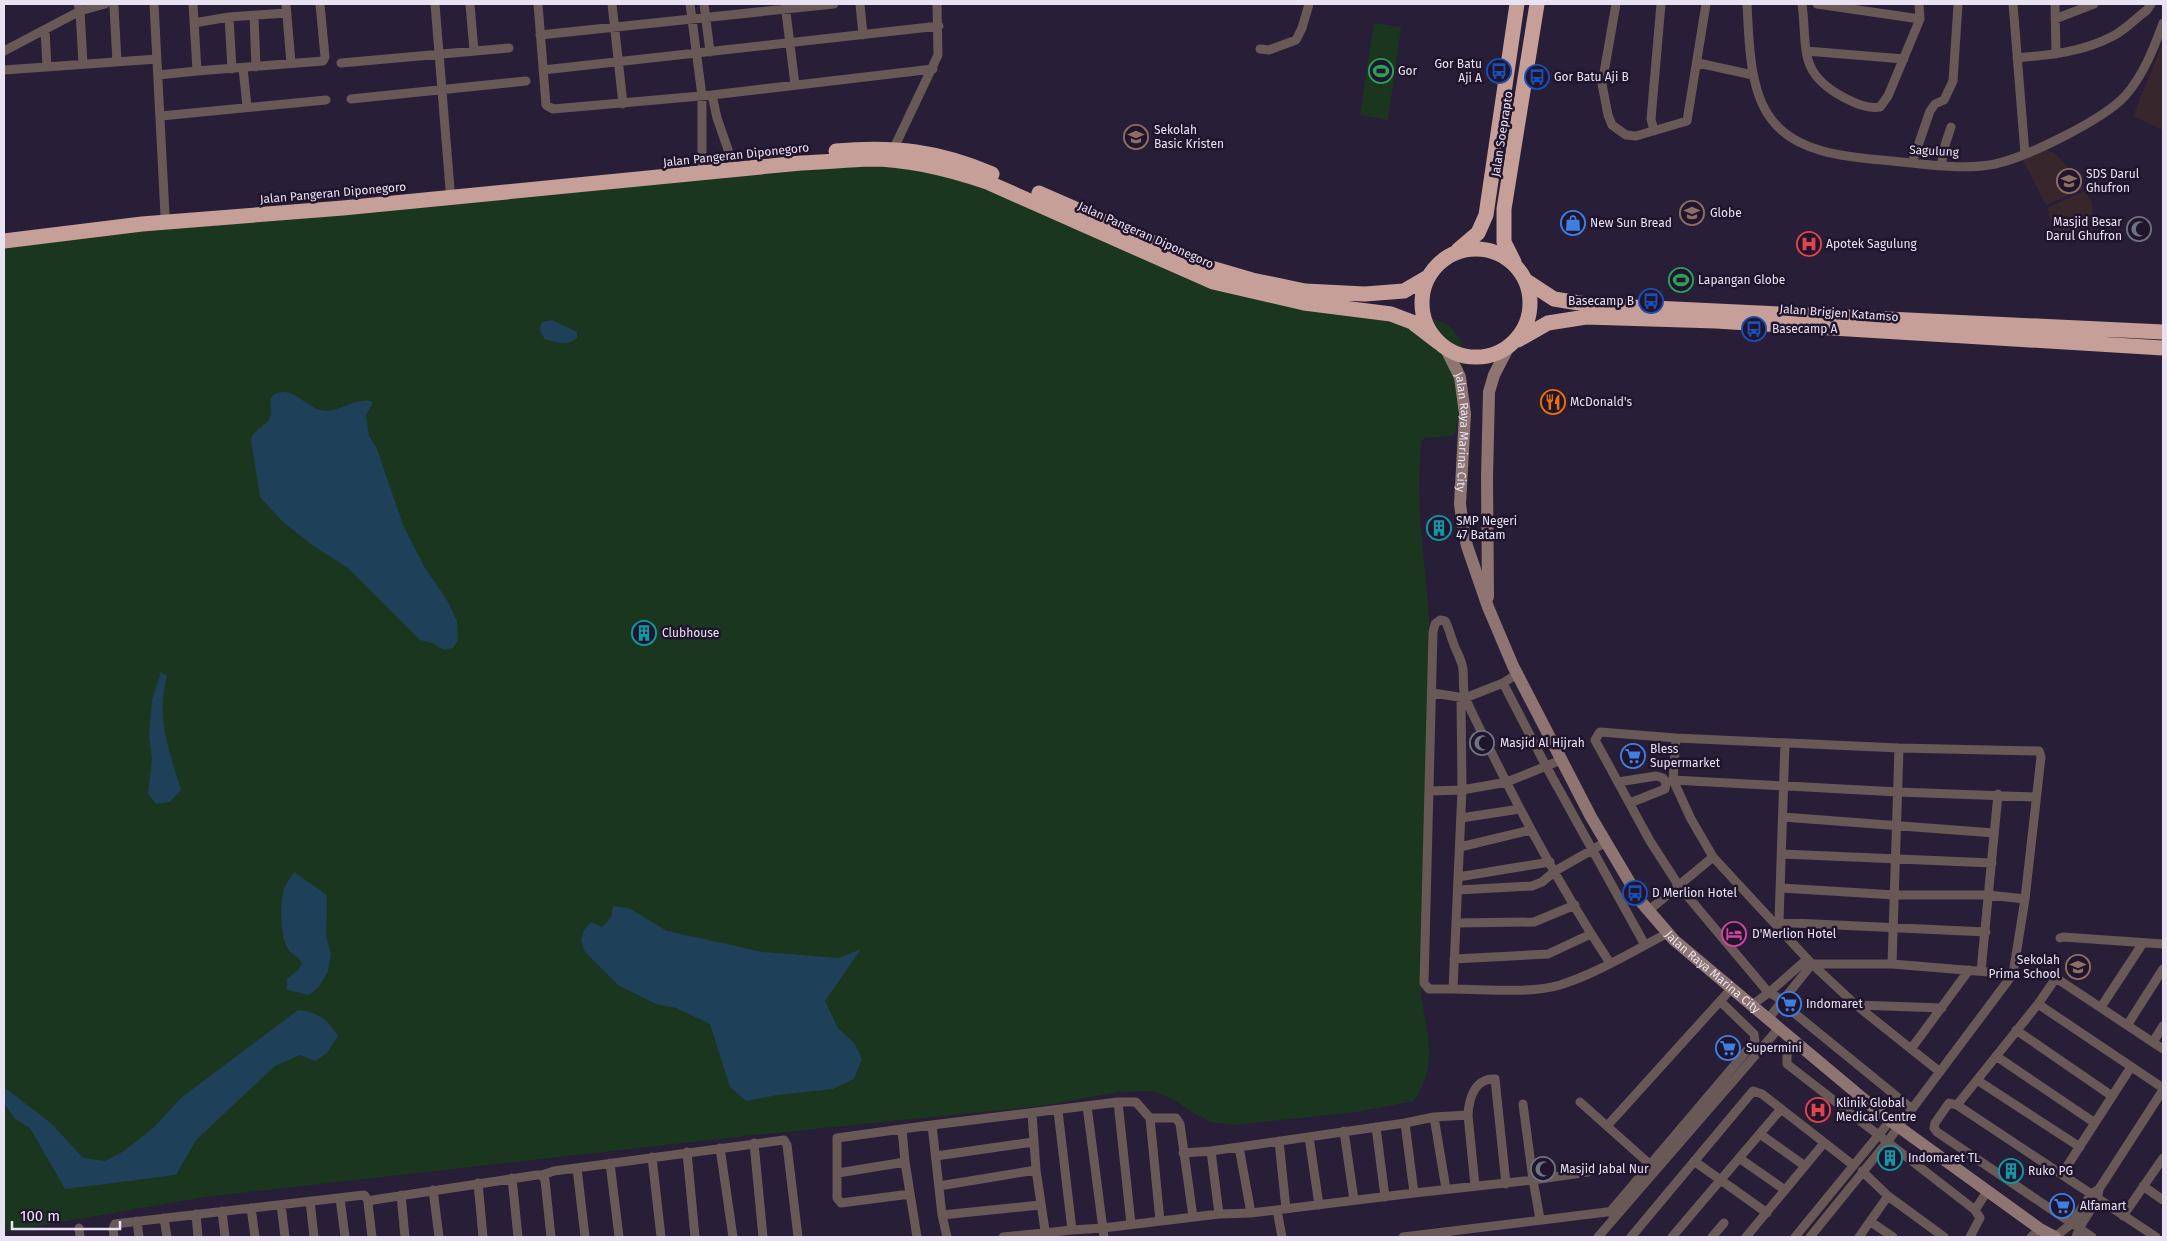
<svg xmlns="http://www.w3.org/2000/svg" width="2167" height="1241" font-family="'Fira Sans',sans-serif">
<style>
.education{fill:#38262d}
.green{fill:#1a361f}
.water{fill:#1e4059}
.lines{fill:none;stroke-linecap:round;stroke-linejoin:round}
.street{stroke:#685856;stroke-width:9}
.secondary{stroke:#8e7571;stroke-width:12}
.highway{stroke:#c69f99;stroke-width:15}
.labels{text-anchor:middle;dominant-baseline:central;stroke-width:5;stroke-linejoin:round;paint-order:stroke}
.poi-label{font-size:12px;fill:#e9e2f3;stroke:#20152d;text-anchor:start}
.street-label{font-size:12px;fill:#e9e2f3;stroke:#20152d}
</style>
<rect width="100%" height="100%" fill="#291e37"/>
<path class="education" d="M2161 47 2163 48V130L2133 116Z
M2046 150 2054 153 2064 163 2083 189 2046 205 2022 158Z
M2084 191 2091 200 2094 220 2093 243 2057 241 2047 208Z"/>
<path class="green" d="M1374 23 1401 27 1388 120 1360 115Z
M885 156 1048 205 1374 316 1434 319 1448 325 1461 340 1463 354V381L1456 431 1452 436 1424 438 1421 442 1419 481 1420 520 1429 615 1421 997C1428 1036 1438 1065 1414 1101L1356 1112 1234 1125 1211 1122 1192 1112 1175 1100 1153 1091 1118 1092 1041 1106 754 1135 205 1197 4 1232V238Z"/>
<path class="water" d="M552 320 577 332V338C567 346 556 343 545 339 540 333 539 329 542 322Z
M286 392C301 395 307 407 320 410 338 415 356 395 373 402L366 415 369 436 377 449 403 525 425 568 447 600 457 621 458 640 453 648 443 650 433 643 420 640 348 568 312 545 282 521 260 497 251 439C254 430 262 428 268 421 277 409 260 392 286 392Z
M161 672 167 676C156 718 169 750 181 790L170 802 156 804 148 794 152 759 149 735 152 700Z
M294 872 327 895 326 936 331 954 328 971 319 987 309 995 287 990V979L298 970 302 963C297 954 290 955 287 947 280 934 280 903 284 889 286 883 291 877 294 872Z
M613 906 629 908 667 931 763 952 839 958 861 949 825 1001 838 1028 855 1044 862 1059 854 1079 833 1089 777 1095 746 1101 730 1087 710 1024 676 1008 656 1004 618 985 585 952 581 941 584 930 591 922 602 927 611 917Z
M298 1010C320 1013 326 1018 338 1036L327 1053 315 1061 300 1055 275 1066 196 1140 176 1175 65 1189 30 1128 14 1118 4 1103V1087L52 1124 83 1158 105 1161 124 1151 152 1129 182 1097Z"/>
<g class="lines">
<path class="street" d="M78 4 80 11 105 4
M113 4 114 7 117 62
M154 4 165 215
M286 4 291 63
M435 4 450 189
M470 4 474 51
M538 4 546 105 553 109 712 95 933 69
M612 4 623 104
M690 4 702 96V163
M704 4 710 52
M785 4 795 85
M860 4 863 35
M1616 4 1602 84 1608 115 1612 125 1626 135 1636 136 1687 121 1706 4
M1747 4C1749 39 1749 92 1772 120 1796 152 1845 157 1882 160 1917 163 1960 171 1995 164 2027 157 2103 120 2125 96 2143 76 2154 48 2163 23
M1802 4C1808 49 1797 72 1843 97 1855 103 1866 109 1880 107L1888 96 1920 19 1919 4
M1817 4 1920 19
M2013 4 2025 154
M2055 4 2056 54
M254 16 256 67
M229 17 232 69
M2055 19 2094 4
M194 23 229 17 286 13
M45 30 47 67
M540 35 834 4
M1260 49 1269 50 1296 40 1302 28 1309 4
M4 51 80 11 83 64
M1806 51 1904 59
M2017 58C2050 55 2083 52 2113 36 2125 30 2136 18 2147 10L2151 4
M341 63 509 48
M1698 63 1753 75
M243 68 247 107
M4 70 157 59
M543 70 939 26
M197 71 323 61 325 57 320 4
M158 75 197 71 193 4
M712 95 717 118 732 161
M351 99 526 81
M161 116 326 100
M1654 131 1651 119 1661 4
M893 150 938 55 937 4
M1912 163 1930 111 1935 104 1944 100 1953 81 1958 4
M1941 166 1945 145 1951 127
M1503 683 1546 766 1645 945
M1433 693 1465 698 1503 683 1517 674
M1461 698 1462 790 1453 989C1485 989 1530 994 1560 985 1598 973 1633 951 1668 933
M1676 738 1673 780 1691 819 1713 857 1812 964 1856 1005 1940 1072
M1673 780 1898 792 2036 797
M1618 782 1656 776 1663 778 1666 783 1665 789 1630 803
M1430 791 1462 790 1507 782 1561 760
M1783 817 1994 833
M1461 818 1520 809
M1460 847 1531 830
M1782 854 1992 863
M1458 877 1550 862
M1781 888 1895 895H1988L2025 899
M1458 890 1532 886 1542 882 1555 871 1606 842
M1648 911 1713 857
M1779 921 1785 743
M1773 922 1986 932
M1456 923 1534 922 1575 905
M2060 938 2063 937 2163 944
M1454 959 1548 954 1591 934
M1892 964 1899 748
M1981 971 1998 794
M1453 989H1429L1424 983 1433 632 1435 624 1440 620 1445 621C1449 627 1450 635 1453 642 1456 652 1462 659 1463 670 1464 679 1462 692 1466 700 1509 790 1555 880 1610 963
M2038 1004 2163 1088
M1856 1005 1942 1008
M1751 1006 1772 990 1807 959
M2101 1007 2143 943
M1768 1019 1812 964H1892L2013 974 2025 899 2041 757 2039 751 1899 748 1676 738 1600 732 1595 740 1650 841 1679 886 1768 992 1777 997 1782 1003 1912 1109
M2128 1024 2163 969
M2016 1030 2112 1096
M1794 1039 1787 1055V1064L1975 1210 1980 1218 1970 1237
M2153 1042 2163 1026
M1911 1049 1969 970
M1996 1056 2095 1123
M1977 1080 2080 1147
M1118 1102 1131 1224
M1580 1102 1654 1168
M1523 1104 1533 1180 1588 1172
M1957 1105 2038 1004 2056 978 2163 1049
M1087 1106 1104 1237
M1058 1111 1072 1230
M1032 1113 1036 1170 1046 1237
M1468 1115 1475 1186
M1434 1117 1446 1189
M1150 1118 1160 1221
M1405 1123 1414 1193
M1607 1126 1731 989
M1376 1127 1385 1197
M902 1129 932 1125
M1344 1131 1354 1200
M1760 1134 1805 1166
M1309 1137 1319 1205
M1279 1141 1286 1209
M754 1143 763 1237
M1239 1147 1251 1213
M720 1148 733 1237
M1211 1151 1219 1214
M687 1152 695 1237
M1183 1153 1211 1151 1405 1123 1434 1117 1468 1115C1469 1098 1475 1078 1495 1079L1506 1184
M936 1156 1033 1142
M652 1157 661 1237
M1739 1158 1785 1190
M1694 1161 1767 1213
M610 1163 619 1237
M577 1168 585 1237
M1862 1171 1888 1196 1944 1237
M838 1173 905 1162
M2062 1174 2131 1067
M542 1175 554 1171 784 1140 787 1145 798 1237
M512 1178 518 1237
M478 1183 483 1237
M939 1186 1036 1170
M2143 1186 2163 1200
M2099 1189 2163 1090
M433 1190 439 1237
M910 1194 841 1203 837 1198V1138L902 1129 905 1162 917 1237
M401 1195 405 1237
M340 1198 345 1237
M310 1201 314 1237
M281 1205 285 1237
M251 1208 255 1237
M1277 1210 1282 1237
M1975 1210 1988 1190
M222 1211 225 1237
M1610 1212 1755 1041 1754 1034 1720 1001
M196 1214 198 1237
M942 1215 1040 1205
M2123 1216 2163 1158
M164 1218 167 1237
M137 1221 139 1237
M1871 1222 1893 1237
M79 1228 80 1237
M114 1237 113 1229 115 1224 364 1195 369 1201
M372 1237 368 1203 373 1200 537 1175H542L545 1180 551 1237
M947 1237 942 1215 932 1125 1118 1102H1136L1150 1118H1176L1180 1124 1193 1217
M1003 1237 1072 1230 1103 1228 1219 1214 1251 1213 1414 1193 1533 1180 1540 1219
M1403 1237 1615 1211
M1598 1237 1779 1028
M1631 1237 1753 1091 1762 1094 1853 1165
M1672 1237 1781 1109
M1712 1237 1724 1223
M1746 1237 1824 1143
M1795 1237 1890 1121
M1810 1237 1888 1141 2013 974
M1859 1237 1888 1196
M2031 1237 2040 1229
M2055 1237 2071 1224 2091 1194 2099 1189C2099 1203 2080 1221 2076 1237
M2092 1237 1937 1132 1934 1128 1935 1123 1949 1103 1957 1105 2156 1237"/>
<g class="secondary">
<path id="s1" d="M1445 347 1460 377 1465 414 1460 504 1463 526 1467 546 1488 607 1513 666 1591 817 1642 903 1674 940 1885 1117 2040 1229 2055 1237"/>
<path d="M1488 597 1487 477 1489 392 1494 375 1509 346"/>
</g>
<path class="highway" d="M836 151C895 146 938 151 992 174
M1039 193 1211 268 1252 280 1305 291 1365 294 1404 291 1428 277
M4 241 142 224 343 208 801 163C824 162 847 160 870 159 910 159 949 169 987 182L1213 282 1304 303 1391 314 1412 322 1438 342
M1422 303a54 54 0 1 1 108 0a54 54 0 1 1-108 0Z
M1458 250 1478 233 1486 215 1517 4
M1514 262 1504 242V209L1537 4
M1525 280 1554 299 1591 305 2163 332
M1518 340 1548 323 1586 317 1716 321 2163 348"/>
</g>
<defs>
<symbol id="stadium-ring" viewBox="-11 -11 22 22"><circle r="9.5" fill="#20152d" stroke="#2e9e5b" stroke-width="1.5"/><path d="M0-5a6.5 5 0 1 0 0 10a6.5 5 0 1 0 0-10ZM-3.5-1.8h7v3.6h-7Z" fill="#2e9e5b"/></symbol>
<symbol id="bus-ring" viewBox="-11 -11 22 22"><circle r="9.5" fill="#20152d" stroke="#1a4fb4" stroke-width="1.5"/><path d="M-5-6H5V4H4V6H2V4H-2V6H-4V4H-5ZM-3.5-4V0h7V-4ZM-3.5 1.2v1.5H-2V1.2ZM2 1.2v1.5H3.5V1.2Z" fill="#1a4fb4"/></symbol>
<symbol id="school-ring" viewBox="-11 -11 22 22"><circle r="9.5" fill="#20152d" stroke="#8d6e63" stroke-width="1.5"/><path d="M0-5L7-2L0 1L-7-2ZM-4 1L0 2.5L4 1V4Q0 6-4 4Z" fill="#8d6e63"/></symbol>
<symbol id="shop-ring" viewBox="-11 -11 22 22"><circle r="9.5" fill="#20152d" stroke="#3f7fe0" stroke-width="1.5"/><path d="M-5-2.5h2.3a2.7 3.5 0 0 1 5.4 0H5L5.5 6h-11ZM-1.5-2.5h3a1.5 2.3 0 0 0-3 0Z" fill="#3f7fe0"/></symbol>
<symbol id="mosque-ring" viewBox="-11 -11 22 22"><circle r="9.5" fill="#20152d" stroke="#6b7280" stroke-width="1.5"/><path d="M3.5-4.9A6 6 0 1 0 3.5 4.9A5 5 0 1 1 3.5-4.9Z" fill="#6b7280"/></symbol>
<symbol id="hospital-ring" viewBox="-11 -11 22 22"><circle r="9.5" fill="#20152d" stroke="#e0444e" stroke-width="1.5"/><path d="M-5-5h3v3.5h4V-5h3V5h-3V1.5h-4V5h-3Z" fill="#e0444e"/></symbol>
<symbol id="restaurant-ring" viewBox="-11 -11 22 22"><circle r="9.5" fill="#20152d" stroke="#e8710a" stroke-width="1.5"/><path d="M-5-6h1v4h1v-4h1v4h1v-4h1v5L-1.5 .5V6h-2V.5L-5-1ZM5-6V6H3V1.5H1.5Q1.5-4 5-6Z" fill="#e8710a"/></symbol>
<symbol id="building-ring" viewBox="-11 -11 22 22"><circle r="9.5" fill="#20152d" stroke="#0f9aa8" stroke-width="1.5"/><path d="M-4-6H4V6H1V3H-1V6H-4ZM-2.5-4.3h1.7v1.8h-1.7ZM.8-4.3h1.7v1.8H.8ZM-2.5-1h1.7V.8h-1.7ZM.8-1h1.7V.8H.8Z" fill="#0f9aa8"/></symbol>
<symbol id="supermarket-ring" viewBox="-11 -11 22 22"><circle r="9.5" fill="#20152d" stroke="#3f7fe0" stroke-width="1.5"/><path d="M-6-5.5h2.5l.6 2H6L4.5 2H-2.5L-4.4-4H-6ZM-1.5 3.2a1.3 1.3 0 1 0 .1 0ZM3 3.2a1.3 1.3 0 1 0 .1 0Z" fill="#3f7fe0"/></symbol>
<symbol id="hotel-ring" viewBox="-11 -11 22 22"><circle r="9.5" fill="#20152d" stroke="#d1479c" stroke-width="1.5"/><path d="M-6-4.5h1.5V1H6V5H4.5V3h-9V5H-6ZM-4 0a1.8 1.8 0 1 1 3.6 0ZM.5 0V-2.5h3Q6-2.5 6 0Z" fill="#d1479c"/></symbol>
</defs>
<g fill-rule="evenodd">
<use href="#stadium-ring" x="1367" y="57" width="28" height="28"/>
<use href="#bus-ring" x="1485" y="57" width="28" height="28"/>
<use href="#bus-ring" x="1523" y="63" width="28" height="28"/>
<use href="#school-ring" x="1122" y="123" width="28" height="28"/>
<use href="#school-ring" x="2055" y="167" width="28" height="28"/>
<use href="#school-ring" x="1678" y="199" width="28" height="28"/>
<use href="#shop-ring" x="1559" y="209" width="28" height="28"/>
<use href="#mosque-ring" x="2125" y="215" width="28" height="28"/>
<use href="#hospital-ring" x="1795" y="230" width="28" height="28"/>
<use href="#stadium-ring" x="1667" y="266" width="28" height="28"/>
<use href="#bus-ring" x="1637" y="287" width="28" height="28"/>
<use href="#bus-ring" x="1740" y="315" width="28" height="28"/>
<use href="#restaurant-ring" x="1539" y="388" width="28" height="28"/>
<use href="#building-ring" x="1425" y="514" width="28" height="28"/>
<use href="#building-ring" x="630" y="619" width="28" height="28"/>
<use href="#mosque-ring" x="1468" y="729" width="28" height="28"/>
<use href="#supermarket-ring" x="1619" y="742" width="28" height="28"/>
<use href="#bus-ring" x="1621" y="879" width="28" height="28"/>
<use href="#hotel-ring" x="1720" y="920" width="28" height="28"/>
<use href="#school-ring" x="2064" y="953" width="28" height="28"/>
<use href="#supermarket-ring" x="1775" y="990" width="28" height="28"/>
<use href="#supermarket-ring" x="1714" y="1034" width="28" height="28"/>
<use href="#hospital-ring" x="1804" y="1096" width="28" height="28"/>
<use href="#building-ring" x="1876" y="1144" width="28" height="28"/>
<use href="#mosque-ring" x="1529" y="1155" width="28" height="28"/>
<use href="#building-ring" x="1997" y="1157" width="28" height="28"/>
<use href="#supermarket-ring" x="2048" y="1192" width="28" height="28"/>
</g>
<g class="labels">
<g class="poi-label">
<text x="1482" y="64" text-anchor="end">Gor Batu<tspan x="1482" dy="14">Aji A</tspan></text>
<text x="1398" y="71">Gor</text>
<text x="1554" y="77">Gor Batu Aji B</text>
<text x="1154" y="130">Sekolah<tspan x="1154" dy="14">Basic Kristen</tspan></text>
<text x="2086" y="174">SDS Darul<tspan x="2086" dy="14">Ghufron</tspan></text>
<text x="1710" y="213">Globe</text>
<text x="2122" y="222" text-anchor="end">Masjid Besar<tspan x="2122" dy="14">Darul Ghufron</tspan></text>
<text x="1590" y="223">New Sun Bread</text>
<text x="1826" y="244">Apotek Sagulung</text>
<text x="1698" y="280">Lapangan Globe</text>
<text x="1634" y="301" text-anchor="end">Basecamp B</text>
<text x="1772" y="329">Basecamp A</text>
<text x="1570" y="402">McDonald's</text>
<text x="1456" y="521">SMP Negeri<tspan x="1456" dy="14">47 Batam</tspan></text>
<text x="662" y="633">Clubhouse</text>
<text x="1500" y="743">Masjid Al Hijrah</text>
<text x="1650" y="749">Bless<tspan x="1650" dy="14">Supermarket</tspan></text>
<text x="1652" y="893">D Merlion Hotel</text>
<text x="1752" y="934">D'Merlion Hotel</text>
<text x="2060" y="960" text-anchor="end">Sekolah<tspan x="2060" dy="14">Prima School</tspan></text>
<text x="1806" y="1004">Indomaret</text>
<text x="1746" y="1048">Supermini</text>
<text x="1836" y="1103">Klinik Global<tspan x="1836" dy="14">Medical Centre</tspan></text>
<text x="1908" y="1158">Indomaret TL</text>
<text x="1560" y="1169">Masjid Jabal Nur</text>
<text x="2028" y="1171">Ruko PG</text>
<text x="2080" y="1206">Alfamart</text>
</g>
<g class="street-label">
<text transform="translate(1502 134) rotate(-81)">Jalan Soeprapto</text>
<text transform="translate(1934 151) rotate(3)">Sagulung</text>
<text transform="translate(736 155) rotate(-6)">Jalan Pangeran Diponegoro</text>
<text transform="translate(333 193) rotate(-5)">Jalan Pangeran Diponegoro</text>
<text transform="translate(1146 235) rotate(24)">Jalan Pangeran Diponegoro</text>
<text transform="translate(1839 313) rotate(4)">Jalan Brigjen Katamso</text>
<text stroke="none"><textPath href="#s1" startOffset="89">Jalan Raya Marina City</textPath></text>
<text stroke="none"><textPath href="#s1" startOffset="701">Jalan Raya Marina City</textPath></text>
</g>
</g>
<rect width="2167" height="1241" fill="none" stroke="#e9e2f3" stroke-width="10"/>
<path d="M12 1221v8h108v-8" fill="none" stroke="#e9e2f3" stroke-width="2.5"/>
<text x="20" y="1221" font-size="15" fill="#e9e2f3" stroke="#20152d" stroke-width="4" paint-order="stroke">100 m</text>
</svg>
